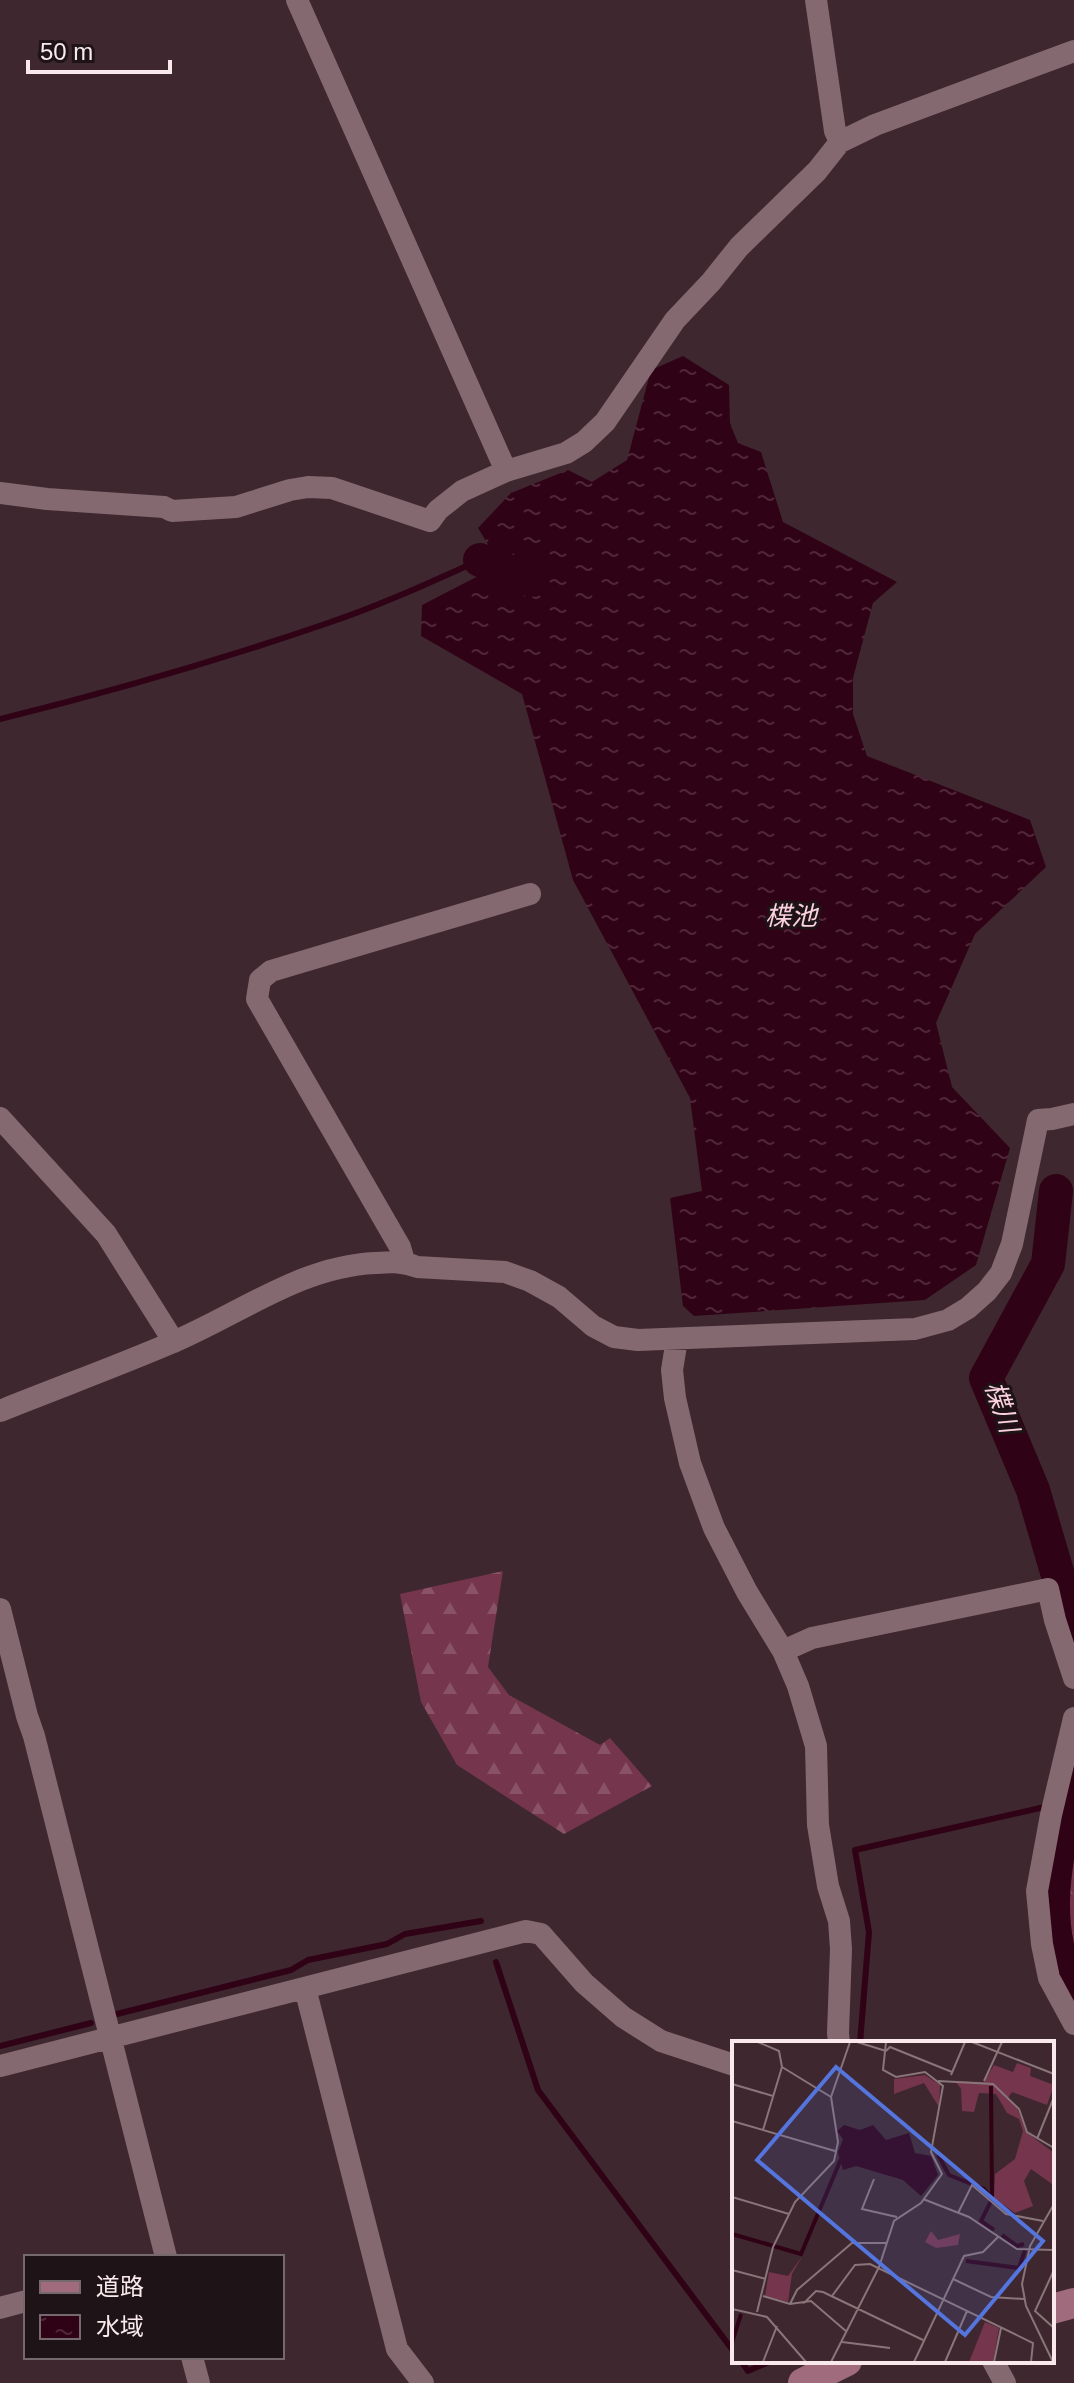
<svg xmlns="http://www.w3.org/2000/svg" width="1074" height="2383" font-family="Helvetica,'Noto Sans JP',sans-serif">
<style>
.forest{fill:url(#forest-firs)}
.water{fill:url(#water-ripples)}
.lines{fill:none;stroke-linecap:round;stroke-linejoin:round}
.stream{stroke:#300216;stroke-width:6}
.river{stroke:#300216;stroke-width:34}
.street{stroke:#856971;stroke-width:22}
.secondary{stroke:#a06b7d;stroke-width:30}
.labels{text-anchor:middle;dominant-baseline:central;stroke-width:6;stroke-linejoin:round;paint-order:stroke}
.water-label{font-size:26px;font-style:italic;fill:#fcd1de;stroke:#1e1317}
.inset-river{fill:none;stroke:#300216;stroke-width:4}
.inset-road{fill:none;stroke:#89757a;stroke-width:2}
.view{fill:#5475dd;fill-opacity:0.15;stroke:#5475dd;stroke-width:4}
.inset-edge{fill:none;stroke:#f9e9ed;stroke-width:4}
</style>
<defs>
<pattern id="forest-firs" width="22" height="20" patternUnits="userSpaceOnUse" patternTransform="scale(2)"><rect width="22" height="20" fill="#75354c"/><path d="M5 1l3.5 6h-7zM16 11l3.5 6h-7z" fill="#895266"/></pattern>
<pattern id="water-ripples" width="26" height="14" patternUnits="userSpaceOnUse" patternTransform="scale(2)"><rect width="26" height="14" fill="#300216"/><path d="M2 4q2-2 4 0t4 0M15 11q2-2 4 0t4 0" fill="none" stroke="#4f2738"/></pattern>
</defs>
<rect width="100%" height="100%" fill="#3e272e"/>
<path class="forest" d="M503 1571 488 1667 509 1695 600 1745 610 1738 652 1786 564 1834 457 1765 421 1702 400 1594Z
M1074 1853V1974C1058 1942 1069 1887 1074 1853Z"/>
<path class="water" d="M683 356 729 385 730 423 738 443 761 452 783 522 897 582 873 603 853 678V714L867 756 1030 820 1046 867 975 934 936 1023 952 1087 1010 1148 976 1265 925 1300 694 1316 683 1306 670 1198 702 1191 690 1098 573 880 522 694 421 636 422 605 486 572 495 556 478 528 511 493 568 470 592 482 627 460 651 370Z"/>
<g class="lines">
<path class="stream" d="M0 719C110 692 220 660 328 623 379 606 429 583 480 560
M1060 1803 1069 1801 1074 1796
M496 1962 538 2090 734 2352
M117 2014 291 1970 308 1960 387 1944 405 1934 481 1921
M860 2043 869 1932 855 1850 1049 1806
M0 2046 91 2023
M741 2361 748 2371 771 2361"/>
<path class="river" d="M480 560 531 580
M1056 1191 1048 1264 986 1378 1033 1490 1074 1630
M1074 1776C1058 1851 1036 1921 1074 1993"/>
<path class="street" d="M297 0 506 471
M816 0 835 131 840 142
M0 493 47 499 164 507 172 511 236 507 290 490 308 487 332 488 430 521 438 510 462 491 506 471 566 453 584 442 605 422 675 320 711 282 739 247 817 171 840 142 875 125 1074 51
M0 1118 106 1234 174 1342
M404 1261 400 1247 257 999 260 980 271 971 530 894
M677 1339 672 1370 675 1398 690 1463 714 1528 747 1592 783 1651 798 1686 816 1746 818 1825 828 1886 839 1921 841 1949 838 2033 839 2043
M0 1411C57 1388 115 1367 171 1343 238 1315 301 1266 375 1263 391 1262 403 1261 417 1267L505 1272 530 1281 559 1297 593 1326 614 1337 638 1340 915 1329 948 1320 968 1308 987 1291 1001 1273 1012 1244 1038 1120 1052 1119 1074 1114
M0 1609 27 1716 34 1736 166 2257
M783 1651 812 1638 1048 1589 1055 1620 1074 1678
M1074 1718 1051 1815 1037 1891 1042 1944 1049 1978 1074 2024
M305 1988 397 2349 423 2383
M0 2066 526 1931 541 1934 584 1983 623 2017 661 2041 734 2065
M0 2308 26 2301
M192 2357 199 2383
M993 2361 1005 2383"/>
<path class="secondary" d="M1052 2309 1074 2303
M803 2383 847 2361"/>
</g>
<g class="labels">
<g class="water-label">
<text x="791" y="916">楪池</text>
<text transform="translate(1002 1407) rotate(71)">楪川</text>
</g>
</g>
<g transform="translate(732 2041)">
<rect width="322" height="322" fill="#3e272e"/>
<path d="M285 22 299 27 298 35 322 44 315 64 280 51 276 57 286 69 294 91 322 112 320 143 299 128 292 140 301 165 283 172 262 157 263 133 283 118 291 90 287 78 275 72 264 53 247 52 242 71 230 70 229 48 223 40 252 41 262 24 281 31ZM193 34 208 44 207 66 192 42 162 53V38ZM199 190 206 199 228 193 226 204 204 207 193 201ZM71 214 60 233 56 261 33 255 37 231 56 235ZM253 281 267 287 261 321H237Z" fill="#75354c"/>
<path d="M112 84 128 89 141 84 154 99 177 92 183 112 199 115 206 134 189 155 171 139 124 125 111 129 106 111 111 98 105 90Z" fill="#300216"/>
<path class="inset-river" d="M259 45 260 158 249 180 262 189M206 114 217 134 252 148 262 160M0 193 69 213 109 118M270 194 285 205 292 203M234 220 287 227 293 209M0 302 9 273"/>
<path class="inset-road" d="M26 1 47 10 50 26 31 89M125 1 154 10M240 1 322 33M154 10 158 6 220 31M50 26 99 56M219 34 233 1M206 40 261 43 287 68 295 91 322 107M252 40 270 1M0 43 41 55M0 80 103 110M305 98 322 56M142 138 130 168 165 176M0 156 57 173M191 158 237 176 285 208 322 209M226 172 240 144 274 173 311 180M0 229 34 238M322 229 303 270 322 287M221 238 259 256 292 258M31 255 58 263 79 260 115 291M100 255 123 224 138 223 301 302 299 321M72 262 84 250 91 251 191 299M58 263 65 249 120 202H155M0 268 35 276 74 321M25 271 41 206 63 161 102 120 106 101 99 56 118 1M110 301 158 307M31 321 45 285M99 321 147 226 162 180 189 162 210 133 199 111 211 45 193 31 164 36 151 29 154 1M182 321 232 215 251 211 266 196M213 321 235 270M262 321 269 287M321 321 294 265 290 243 298 205 322 163"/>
<path class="view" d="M104 26 311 200 233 294 25 119Z"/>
<rect width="322" height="322" class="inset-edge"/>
</g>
<rect x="24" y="2255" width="260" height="104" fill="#1e1317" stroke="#76696d" stroke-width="2"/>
<rect x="40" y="2281" width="40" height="12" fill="#a06b7d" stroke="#76696d" stroke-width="2"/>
<text x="96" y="2295" font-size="24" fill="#f9e9ed">道路</text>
<rect x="40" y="2315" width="40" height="24" fill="url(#water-ripples)" stroke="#76696d" stroke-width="2"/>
<text x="96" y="2335" font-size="24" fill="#f9e9ed">水域</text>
<path d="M28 60v12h142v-12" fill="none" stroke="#f9e9ed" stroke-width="4"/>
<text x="40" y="60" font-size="24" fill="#f9e9ed" stroke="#1e1317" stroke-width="6" paint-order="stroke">50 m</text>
</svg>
